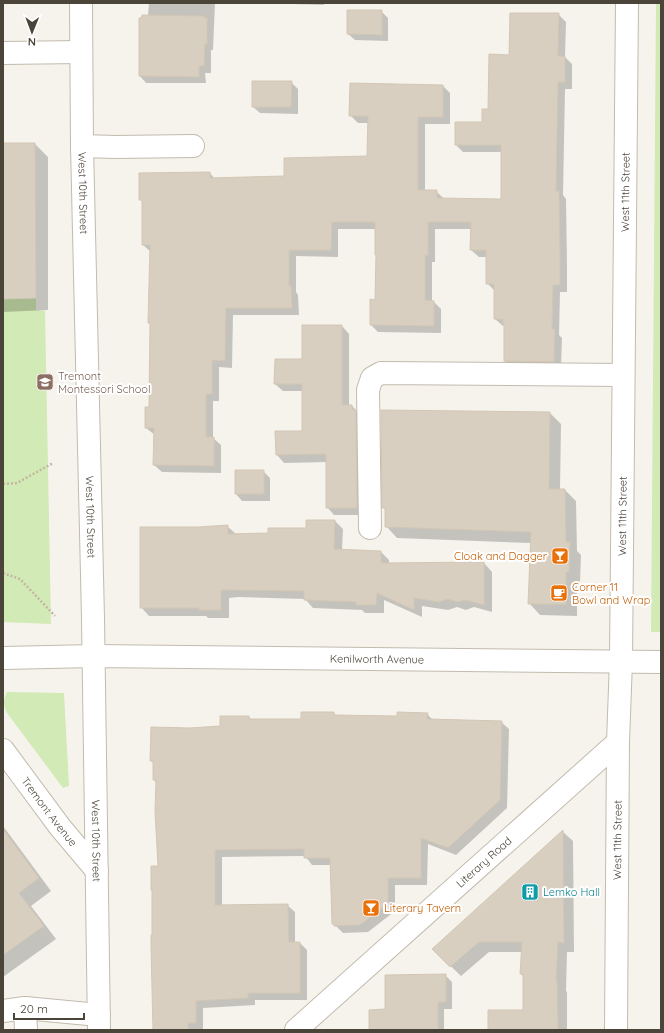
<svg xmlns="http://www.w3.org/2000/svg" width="664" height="1033" font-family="Quicksand,sans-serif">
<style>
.green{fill:#d2eab5}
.shadow{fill:#0003}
.building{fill:#d8cfc1;stroke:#d3c7b4}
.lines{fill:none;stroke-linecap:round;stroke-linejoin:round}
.minor-casing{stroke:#c2bbae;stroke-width:24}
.path{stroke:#c4b79f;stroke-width:2.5;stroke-dasharray:2 2;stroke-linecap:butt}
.minor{stroke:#fff;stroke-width:22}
.labels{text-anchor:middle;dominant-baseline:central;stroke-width:4;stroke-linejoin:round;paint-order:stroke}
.street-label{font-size:11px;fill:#4b4439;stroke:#fff}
.education-label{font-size:11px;fill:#785e54;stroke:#fff;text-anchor:start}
.food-label{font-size:11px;fill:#c56008;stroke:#fff;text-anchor:start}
.culture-label{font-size:11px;fill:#0d838f;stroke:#fff;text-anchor:start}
</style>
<rect width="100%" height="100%" fill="#f6f3ec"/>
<path class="green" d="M656 3H661V632H651Z
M36 298V310L45 311 51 624 3 622V299Z
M7 692 64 693 69 786 63 788 7 713C3 705 3 700 7 692Z"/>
<path class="shadow" d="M149 3H215L213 50H211V73H205L206 83H146L140 76V19L148 16Z
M259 3H324V5Z
M381 11 388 18V41L355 40 348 34Z
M558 14 566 22 565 57 572 64V89H565L563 195 566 199 567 265V292H560L559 335 562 338 561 369 512 368 505 361V326H503L495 319 494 290 487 283V257H479L471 250 472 229H435V262H432V302H434L441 309V333L378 332 371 325 376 301 377 256 376 229H338V257L296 256V292L298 295 299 315H233L232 368 219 367V401H213V438L221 445V473L162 472 154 465 155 435 146 428V408H150L151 325 149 323 151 252 143 245V202L140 199 210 173 215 179 285 177 368 157 369 123H358L350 115 351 84 443 86 450 93V124H425V191H436L444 199 502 200V152H463L456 145 483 123 489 110 510 56Z
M291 82 298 89V114L260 113 253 107Z
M3 144H35L48 157V310L3 312Z
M342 326 349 334V406H352L359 413 364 515H334L327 507V462L284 463 277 455 276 432H303V391H283L275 384Z
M550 413 561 424 560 490H565L576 501 577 551 581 555 580 583H577V616L540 615 529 603 531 543 397 538 386 526V510L383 507Z
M263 471 270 478V501H242L236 494Z
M335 521 343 529 342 550 381 552 389 560V564L484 563 492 572V612L474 607 466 610 457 607 448 610 422 606V617L384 600V613H365L362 610 313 608 305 599 238 597 229 598V618H208L206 616H149L141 607 198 528 227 526 236 534H269L307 529Z
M334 713 336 716 398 717 427 714 433 720 501 722 509 729 507 808 456 855 428 844 427 885H395V911L368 932 343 933 333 923 331 865H312L305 856 222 857V906L287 905 295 912V943H300L307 950V1000H255V1005L203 1008V1029L154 1030 159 867 157 783 154 780V763L151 761 190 729 221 727 249 717 252 720H302Z
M3 826 51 891 31 906 56 939 3 977Z
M563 832 573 841 574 952H567L566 991 567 992V1030H489L524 1011V977L521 974 522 952H489L461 976 433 949Z
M445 975 452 982V1009H444V1030H370L386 1010Z"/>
<path class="building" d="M347 10H382V35L347 34Z
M510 13H559L558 56H565V82H558L556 191H559L560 257V285H553L552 329H555L554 362 504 361V325H503V319H494V284H486V250H470L471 222H428V255H425V300L434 301V326L370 325V299L375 300 376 255H375V222H332L331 250H289V286H291L292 308H226L225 361 212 360V394H206V437H214V466L153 465 154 428H145V407H149L150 323H148L150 245H142V200H139V173L210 172V178L284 176V158L367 156 368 116H349L350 83 443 85V117H418V190H437V198L501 199V145H455V122H482V109H488L489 54 509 55Z
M142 15 204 16V18H207V44H205L204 66H199V77L139 76V18H141Z
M252 81H292L291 107H252Z
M3 143H35L36 298 3 299Z
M302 325H342V405H352V409L356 410 357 508H326V454L276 455 275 431H302V384H274L275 359H302Z
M381 410 550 412 549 489H565L566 542H570L569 572H566V604H528L531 532 385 527V508H382Z
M235 470H264V494H235Z
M306 520H335L334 549 381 551V563L484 562V605L465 600 457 602 448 599 439 602 414 598V610L377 593 376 605H356V602L304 600V591L229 590H221V610H199V608H140V527H198L228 525V534L268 533V528H306Z
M301 712H334V715L397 716V712L428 713 427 719 502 721 500 800 448 848 421 838V878H388V904L360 925 334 926V924H332L330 858H304V849L215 850V905L288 904 289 942H300V993H248V998L196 1001V1023H188V1030H153L151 946V935H152V890H151V866H158L155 811 156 780H153V761H150L151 727 190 728 220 726V716H249V719H301Z
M3 829 39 878 19 893 44 926 3 955Z
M563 830 564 943 558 942 556 981H557L558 1030H488V1010H523V974H520L522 942H479L450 967 432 949Z
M446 974V1002H438V1030H369V1010L385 1009V975Z"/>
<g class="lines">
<defs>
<g id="minor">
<path id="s1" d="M81 3 82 146 93 618 99 1030"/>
<path d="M3 53 81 52"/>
<path d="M82 146 115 147 193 146"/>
<path d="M370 528 368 390 372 378 381 373 623 375"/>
<path id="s2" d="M3 658 94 656 661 662"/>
<path id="s3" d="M3 750 60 827 97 871"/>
<path d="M25 1008 26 1030"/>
<path d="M3 1011 25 1008 99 1015"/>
<path id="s4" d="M296 1030 618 742"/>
<path id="s5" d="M616 1030 618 742 621 661 627 3"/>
</g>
</defs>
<use href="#minor" class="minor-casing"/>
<path class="path" d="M3 484 17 483 53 463
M3 573 20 579 55 616"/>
<use href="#minor" class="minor"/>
</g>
<defs>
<symbol id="school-square" viewBox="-11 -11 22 22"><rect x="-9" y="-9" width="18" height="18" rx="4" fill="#8d6e63" stroke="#fff"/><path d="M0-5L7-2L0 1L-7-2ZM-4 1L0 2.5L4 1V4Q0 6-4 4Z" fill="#fff"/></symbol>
<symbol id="bar-square" viewBox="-11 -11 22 22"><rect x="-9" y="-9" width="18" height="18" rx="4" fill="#e8710a" stroke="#fff"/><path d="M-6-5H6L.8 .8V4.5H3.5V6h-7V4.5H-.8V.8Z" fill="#fff"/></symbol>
<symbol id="cafe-square" viewBox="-11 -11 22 22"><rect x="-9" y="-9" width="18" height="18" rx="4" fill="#e8710a" stroke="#fff"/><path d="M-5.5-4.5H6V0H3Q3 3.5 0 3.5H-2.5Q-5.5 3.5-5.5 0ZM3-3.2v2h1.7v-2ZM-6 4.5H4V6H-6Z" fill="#fff"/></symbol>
<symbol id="building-square" viewBox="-11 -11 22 22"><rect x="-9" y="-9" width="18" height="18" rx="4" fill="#0f9aa8" stroke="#fff"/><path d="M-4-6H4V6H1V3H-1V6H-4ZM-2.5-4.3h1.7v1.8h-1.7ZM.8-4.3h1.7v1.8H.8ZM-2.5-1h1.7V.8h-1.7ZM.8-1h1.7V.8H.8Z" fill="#fff"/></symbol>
</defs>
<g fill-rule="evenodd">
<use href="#school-square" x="35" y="372" width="20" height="20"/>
<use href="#bar-square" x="550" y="546" width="20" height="20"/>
<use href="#cafe-square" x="549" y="583" width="20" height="20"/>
<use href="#building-square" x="520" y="882" width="20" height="20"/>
<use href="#bar-square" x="361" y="898" width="20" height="20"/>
</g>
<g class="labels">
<g class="street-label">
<text stroke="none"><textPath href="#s1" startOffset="190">West 10th Street</textPath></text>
<text stroke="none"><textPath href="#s5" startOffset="838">West 11th Street</textPath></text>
<text stroke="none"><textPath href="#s1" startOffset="514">West 10th Street</textPath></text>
<text stroke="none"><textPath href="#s5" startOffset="514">West 11th Street</textPath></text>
<text stroke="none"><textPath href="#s2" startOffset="374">Kenilworth Avenue</textPath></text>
<text stroke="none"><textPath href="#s3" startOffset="77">Tremont Avenue</textPath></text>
<text stroke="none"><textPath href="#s1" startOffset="838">West 10th Street</textPath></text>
<text stroke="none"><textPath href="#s5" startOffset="190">West 11th Street</textPath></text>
<text stroke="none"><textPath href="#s4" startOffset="252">Literary Road</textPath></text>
</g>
<g class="education-label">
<text x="58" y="376">Tremont<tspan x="58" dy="13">Montessori School</tspan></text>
</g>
<g class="food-label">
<text x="547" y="556" text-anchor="end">Cloak and Dagger</text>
<text x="572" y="587">Corner 11<tspan x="572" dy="13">Bowl and Wrap</tspan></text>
<text x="384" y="908">Literary Tavern</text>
</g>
<g class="culture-label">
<text x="543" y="892">Lemko Hall</text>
</g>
</g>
<rect width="664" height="1033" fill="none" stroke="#4b4439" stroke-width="8"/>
<g transform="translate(32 32) rotate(181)" stroke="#ffffff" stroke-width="3" paint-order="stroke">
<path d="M0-3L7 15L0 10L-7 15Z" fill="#4b4439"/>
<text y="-6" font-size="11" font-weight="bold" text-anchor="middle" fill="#4b4439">N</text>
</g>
<path d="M14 1013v6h70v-6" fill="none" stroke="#4b4439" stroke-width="2"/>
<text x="20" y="1013" font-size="12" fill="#4b4439" stroke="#ffffff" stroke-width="3" paint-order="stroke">20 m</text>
</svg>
